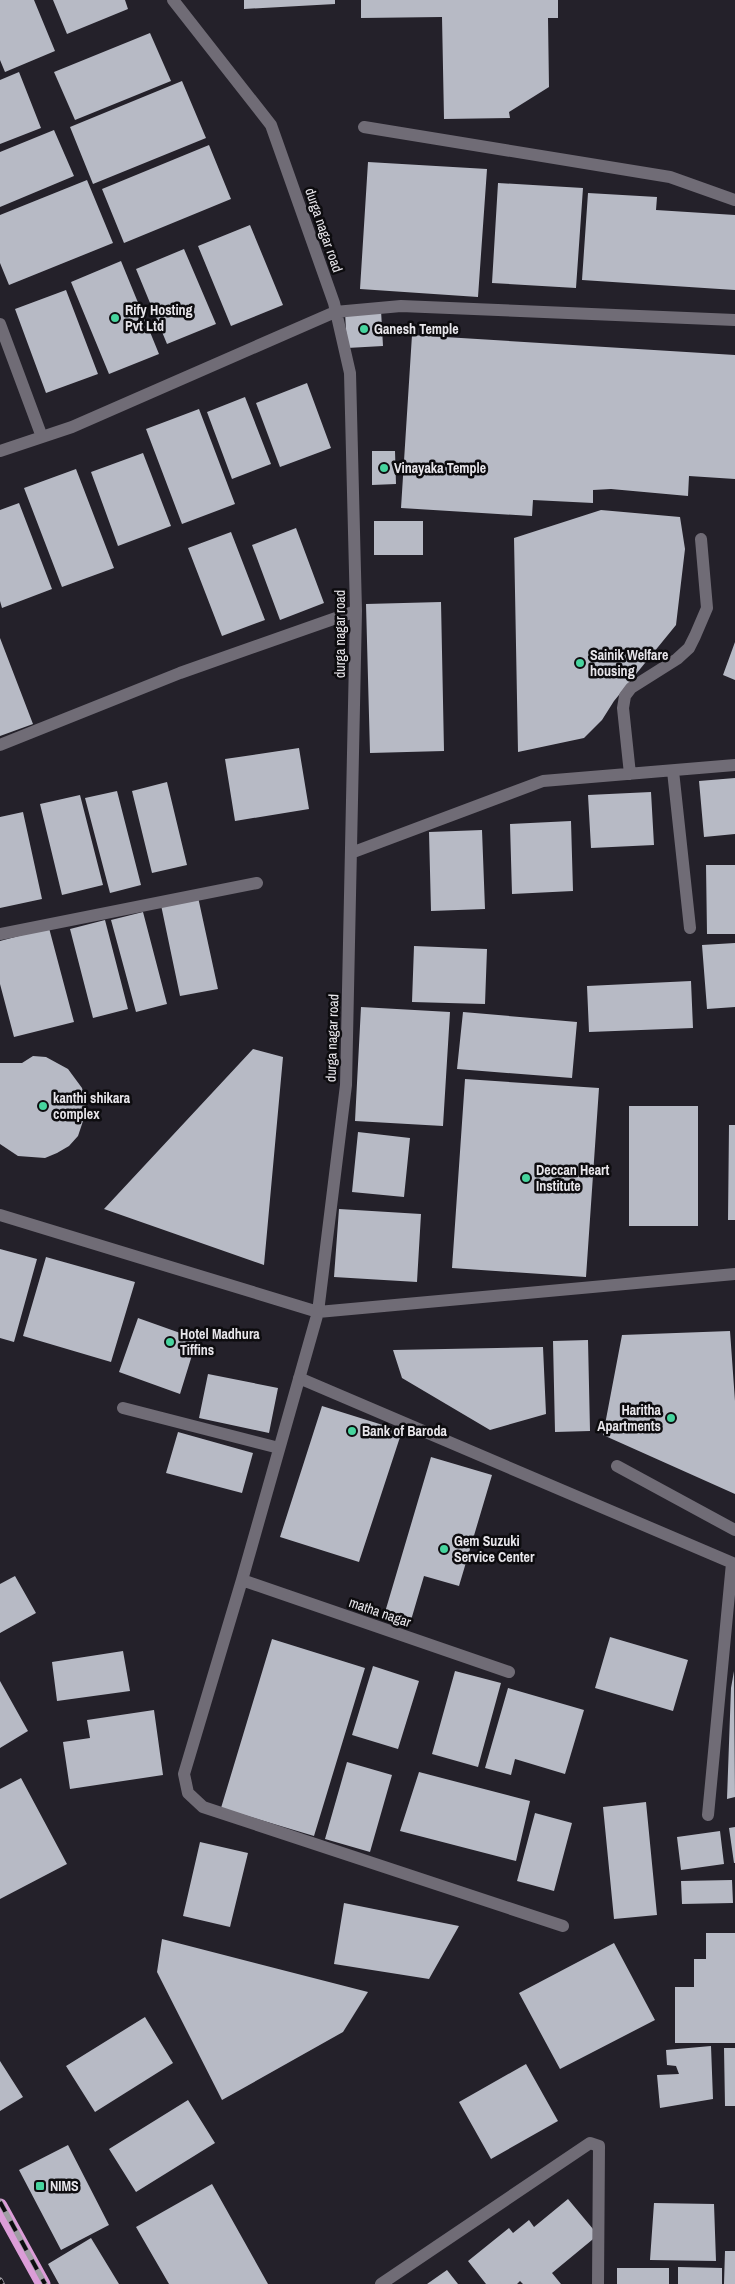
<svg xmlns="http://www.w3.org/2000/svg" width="735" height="2284" font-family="'Archivo Narrow',sans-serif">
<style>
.building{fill:#b7bac5}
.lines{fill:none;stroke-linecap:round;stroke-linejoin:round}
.minor{stroke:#706c76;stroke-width:12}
.highway{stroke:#dc9dd8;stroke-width:15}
.rail-casing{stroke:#a09da4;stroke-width:5.5}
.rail{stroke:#0d0c0f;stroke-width:4;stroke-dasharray:11;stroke-linecap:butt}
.poi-dot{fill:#47d49e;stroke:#0d0c0f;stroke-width:2}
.labels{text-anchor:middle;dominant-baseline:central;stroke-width:5;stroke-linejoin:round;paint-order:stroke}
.street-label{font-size:14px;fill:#e8e6eb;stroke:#0d0c0f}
.poi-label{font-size:14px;font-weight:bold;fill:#e8e6eb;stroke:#0d0c0f;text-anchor:start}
</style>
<rect width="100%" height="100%" fill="#24212a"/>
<path class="building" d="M0 0H34L55 51 5 72 0 60Z
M53 0H125L128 9 67 34Z
M244 0H335V4L244 9Z
M361 0H558V18H548L549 87 509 112 510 118 444 119 442 17 361 18Z
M150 33 171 81 75 120 54 72Z
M19 72 41 128 0 144V80Z
M182 81 206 138 93 184 70 127Z
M54 130 74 176 0 207V152Z
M209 145 231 199 124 243 102 189Z
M368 162 487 169 478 297 360 289Z
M87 180 113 243 9 285 0 263V215Z
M498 183 583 188 576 288 492 283Z
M588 193 657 197 656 210 735 215V290L582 280Z
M250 225 283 305 231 326 198 246Z
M184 249 216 324 167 344 136 269Z
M121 261 159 354 109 374 71 282Z
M66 290 98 374 46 393 15 309Z
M381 310 383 346 347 348 345 312Z
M412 335 735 355V479L689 476 688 496 611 489 593 490V503L533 500 532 516 401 508Z
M307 383 331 448 280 467 256 403Z
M245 397 271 464 232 479 207 412Z
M199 409 235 504 182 524 146 429Z
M372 451H395L396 484 372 485Z
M143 453 171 526 118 546 91 472Z
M76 469 114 568 62 587 24 488Z
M19 503 52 589 2 608 0 601V510Z
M601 510 680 517 685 549 676 625 614 701 602 720 584 738 518 752 514 538Z
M374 521H423V555H374Z
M296 528 324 603 280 620 252 545Z
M231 532 265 620 222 636 188 548Z
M441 602 444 751 370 753 366 604Z
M0 638 33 724 0 736Z
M735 642V680L723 675Z
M299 748 309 809 235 821 225 759Z
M735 778V834L704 837 699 781Z
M167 782 187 865 152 873 132 791Z
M117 791 141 885 110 893 85 798Z
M651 792 654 845 591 848 588 795Z
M80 795 103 885 62 895 40 804Z
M23 812 42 899 0 908V817Z
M571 821 573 891 512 894 510 824Z
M482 830 485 909 431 911 429 832Z
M706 865H735V934H707Z
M198 897 218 989 180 996 161 905Z
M143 912 167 1004 136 1012 111 920Z
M105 920 128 1009 93 1018 70 929Z
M49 928 74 1022 14 1037 0 984V941Z
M735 943V1007L707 1009 702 945Z
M414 946 487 949 485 1004 412 1002Z
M691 981 693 1028 589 1032 587 986Z
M361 1007 450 1012 443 1126 355 1121Z
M463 1012 577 1022 572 1078 457 1069Z
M253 1049 283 1057 264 1265 104 1209Z
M33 1056 46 1057 68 1069 82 1088 85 1100 86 1112 78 1136 69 1146 57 1153 45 1158 18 1156 0 1144V1063H22Z
M465 1079 599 1088 586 1277 452 1268Z
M629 1106H698V1226H629Z
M729 1125H735V1220H728Z
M358 1132 410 1138 404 1197 352 1192Z
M339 1209 421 1214 417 1282 334 1277Z
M0 1249 37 1259 14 1342 0 1338Z
M46 1257 135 1282 111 1362 23 1336Z
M138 1318 197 1339 180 1394 119 1372Z
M730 1331 735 1401V1494L603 1435 622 1335Z
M588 1340 590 1431 555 1432 553 1341Z
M543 1347 546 1414 490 1430 402 1378 393 1350Z
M208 1374 278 1388 269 1433 199 1418Z
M322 1406 402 1431 359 1562 280 1537Z
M178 1432 253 1453 242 1493 166 1473Z
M431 1457 492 1475 459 1586 424 1576 409 1627 383 1619Z
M15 1576 36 1613 0 1633V1584Z
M610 1637 688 1660 673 1711 595 1688Z
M272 1639 365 1668 314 1836 221 1808Z
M123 1651 130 1691 57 1701 52 1662Z
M373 1666 419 1681 398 1749 352 1735Z
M455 1671 501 1683 478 1767 432 1754Z
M734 1671 735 1797 727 1799 731 1688Z
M0 1681 28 1731 0 1748Z
M508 1688 584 1710 565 1774 515 1759 511 1775 485 1768Z
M154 1710 163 1775 70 1789 63 1742 90 1738 87 1720Z
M347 1762 392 1775 370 1852 325 1839Z
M419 1772 530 1801 516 1861 400 1831Z
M21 1778 67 1864 0 1899V1789Z
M646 1802 657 1915 614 1919 603 1807Z
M535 1813 572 1823 554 1891 517 1881Z
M735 1827V1863H734L729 1828Z
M720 1831 724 1864 681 1870 677 1837Z
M200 1842 248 1853 230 1927 183 1916Z
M732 1880 733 1903 682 1904 681 1881Z
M344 1903 459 1926 429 1979 334 1964Z
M706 1933H735V2043H675V1987H694V1959H706Z
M162 1939 368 1992 343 2032 222 2100 157 1972Z
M614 1943 655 2020 560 2069 519 1993Z
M145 2017 173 2063 95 2112 66 2066Z
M711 2046 713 2099 660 2108 657 2075 679 2074 676 2066 667 2065 666 2050Z
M724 2048H735V2106H725Z
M0 2061 23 2097 0 2111Z
M526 2064 558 2121 491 2159 459 2102Z
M188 2100 215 2143 136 2192 109 2149Z
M68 2145 109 2225 61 2250 19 2170Z
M212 2184 268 2284H169L136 2227Z
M568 2199 598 2235 552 2273 561 2284H523L520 2281 517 2284H486L468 2261 509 2228 513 2233 529 2220 534 2227Z
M654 2203 714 2204 716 2261 650 2260Z
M91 2238 119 2284H59L48 2264Z
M725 2251H735V2284H724Z
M678 2267 722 2268V2284H678Z
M617 2268H669V2284H617Z
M447 2270 458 2284H427Z"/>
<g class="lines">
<path class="minor" d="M173 0 271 125 334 303 350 373 356 611 346 1085 318 1312 242 1580 184 1774 188 1793 203 1807 563 1926
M364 127 670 177 735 200
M0 324 42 437
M0 451 72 427 335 312 401 306 735 320
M0 745 180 673 356 611
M673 771 690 928
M630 774 623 708 625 696 631 688 677 659 689 648 695 636 707 608 701 539
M351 853 543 781 735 765
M0 934 257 883
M0 1215 318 1312 735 1274
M299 1378 735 1564
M123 1408 279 1448
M617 1466 735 1530
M242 1580 509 1672
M708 1815 732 1563
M381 2284 590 2143 599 2146 598 2284"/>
<path class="highway" d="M0 2206 43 2284"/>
<defs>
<path id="rail" d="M0 2202 45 2284
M0 2280 2 2284"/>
</defs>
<use href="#rail" class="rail-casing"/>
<use href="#rail" class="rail"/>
</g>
<g class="poi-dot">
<circle cx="115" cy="318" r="5"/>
<circle cx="364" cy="329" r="5"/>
<circle cx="384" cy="468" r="5"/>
<circle cx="580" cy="663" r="5"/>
<circle cx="43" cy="1106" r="5"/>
<circle cx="526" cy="1178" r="5"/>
<circle cx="170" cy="1342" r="5"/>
<circle cx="671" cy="1418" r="5"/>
<circle cx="352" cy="1431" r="5"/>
<circle cx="444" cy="1549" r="5"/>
<rect x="35" y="2181" width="10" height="10" rx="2.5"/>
</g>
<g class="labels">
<g class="street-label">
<text transform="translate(324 230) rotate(71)">durga nagar road</text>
<text transform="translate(340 634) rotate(-90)">durga nagar road</text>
<text transform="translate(332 1038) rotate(-88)">durga nagar road</text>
<text transform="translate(380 1612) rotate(19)">matha nagar</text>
</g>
<g class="poi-label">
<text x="125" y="310">Rify Hosting<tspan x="125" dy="16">Pvt Ltd</tspan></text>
<text x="374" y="329">Ganesh Temple</text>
<text x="394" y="468">Vinayaka Temple</text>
<text x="590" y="655">Sainik Welfare<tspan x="590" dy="16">housing</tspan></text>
<text x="53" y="1098">kanthi shikara<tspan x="53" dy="16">complex</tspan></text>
<text x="536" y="1170">Deccan Heart<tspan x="536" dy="16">Institute</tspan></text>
<text x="180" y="1334">Hotel Madhura<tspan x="180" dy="16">Tiffins</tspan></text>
<text x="661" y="1410" text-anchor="end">Haritha<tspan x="661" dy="16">Apartments</tspan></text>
<text x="362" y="1431">Bank of Baroda</text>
<text x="454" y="1541">Gem Suzuki<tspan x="454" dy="16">Service Center</tspan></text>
<text x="50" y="2186">NIMS</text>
</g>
</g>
</svg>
